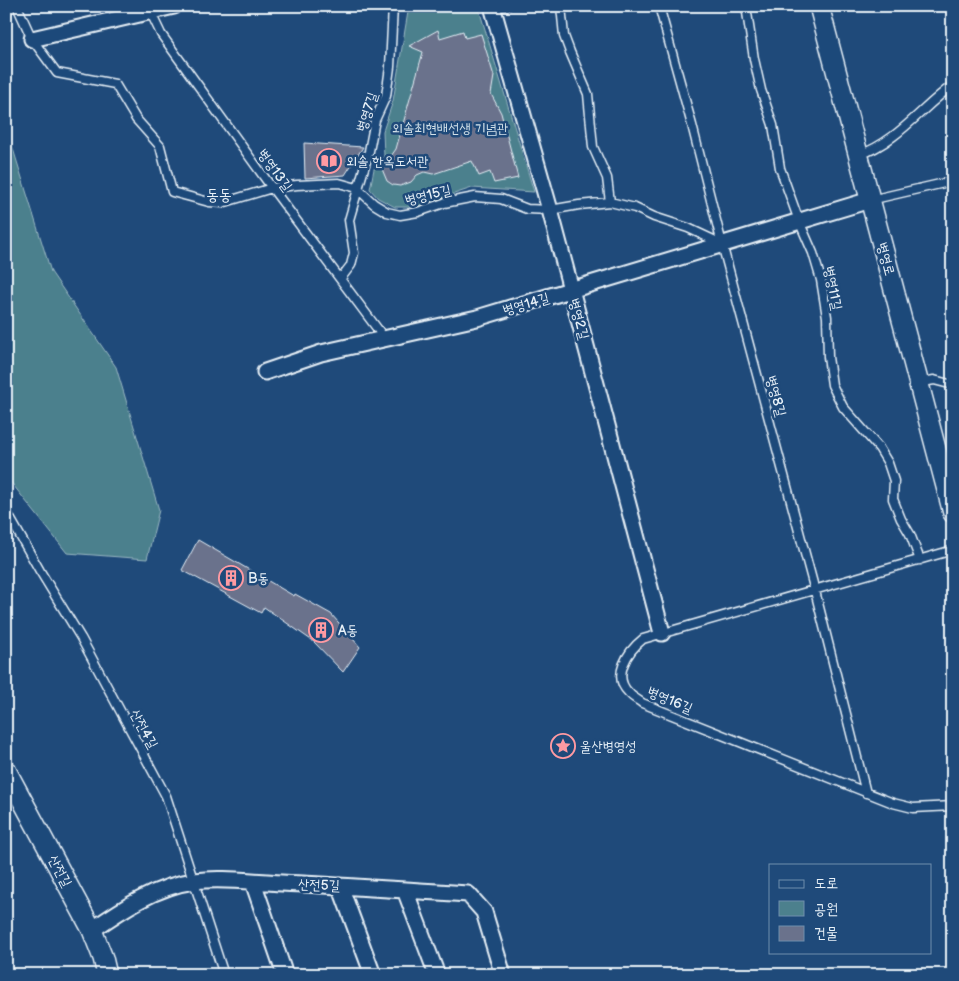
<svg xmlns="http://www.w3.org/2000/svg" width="959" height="981" font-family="'Balsamiq Sans','Poor Story',sans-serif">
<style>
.green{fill:#4c808d;stroke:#9ab8c2}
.building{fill:#6a728c;stroke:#e8f1f8}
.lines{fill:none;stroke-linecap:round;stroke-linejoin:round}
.service-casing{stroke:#e8f1f8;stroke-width:11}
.minor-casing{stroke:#e8f1f8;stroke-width:19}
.tertiary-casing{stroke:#e8f1f8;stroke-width:22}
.service{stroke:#1f4a7a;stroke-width:8}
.minor{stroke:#1f4a7a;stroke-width:15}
.tertiary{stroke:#1f4a7a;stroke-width:19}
.labels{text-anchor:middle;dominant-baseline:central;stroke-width:5;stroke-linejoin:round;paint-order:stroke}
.street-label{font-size:14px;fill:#e8f1f8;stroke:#1f4a7a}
.park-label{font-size:14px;fill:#d1e0e8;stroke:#1f4a7a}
.poi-label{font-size:14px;fill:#e8f1f8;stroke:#1f4a7a;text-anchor:start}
.quarter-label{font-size:16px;fill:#e8f1f8;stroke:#1f4a7a}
</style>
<rect width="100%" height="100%" fill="#1f4a7a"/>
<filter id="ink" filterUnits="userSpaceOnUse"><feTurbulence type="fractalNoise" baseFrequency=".02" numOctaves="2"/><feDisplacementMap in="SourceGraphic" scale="10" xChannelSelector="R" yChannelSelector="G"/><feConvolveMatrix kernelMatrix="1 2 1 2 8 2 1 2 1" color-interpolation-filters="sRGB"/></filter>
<g filter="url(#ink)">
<path class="green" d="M409 6H478L534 192 472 188 415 207H395L378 198 370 189 374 169 384 156 383 131 393 101Z
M6 126 51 272 116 367 159 510 147 559 67 553 6 476Z"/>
<path class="building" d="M438 30 440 38 463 31 465 38 481 34 494 76 491 94 501 113 518 178 494 183 490 172 479 176 472 161 433 174 424 172 417 175 411 182 400 186 393 185 387 181 382 169 396 149 423 52 409 46Z
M304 143 363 147 345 175 305 178Z
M198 540 294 596 295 594 331 614 360 647 343 672 314 642 264 607 261 613 182 570Z"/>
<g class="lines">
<defs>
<path id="service" d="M17 6 32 39 57 73 115 84 136 119 160 146 172 192 209 202 222 203 272 188 297 185 339 183 357 188 374 204 387 212 400 215 418 212 444 203 475 197 501 199 527 209 550 210 579 205 610 202 635 208 654 217 688 228 720 243
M561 6 564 36 570 52 588 94 593 147 607 178 610 202
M659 6 692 125 722 244 815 591 866 793
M746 6 754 59 761 90 773 125 780 168 799 221 813 253 821 280 827 317 828 357 832 385 843 407 879 448 888 463 894 481 893 499 901 519 910 534 920 560
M493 7 507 6
M150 11 161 34 272 188 385 339
M859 155C897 142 921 108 953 85
M870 200 953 181
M341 278 351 265 354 253 349 220 369 151 375 120 386 96 390 67 393 6
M918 383 934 380 953 385
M6 511 40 571 81 638 166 796 224 975
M953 550 643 639C628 651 611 676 629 693 632 697 638 700 642 703L893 803 913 808 953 806"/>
<path id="minor" d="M492 6 550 210 662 633
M32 39 174 6
M265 372 321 353 477 318 870 200
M253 882 285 975
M340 886 373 975
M405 890 437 975
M92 930C122 909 157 886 194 881 222 877 253 882 282 883 344 886 406 890 468 894L484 912 503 975"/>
<path id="tertiary" d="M819 6 953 513
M6 770 92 930 103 958 107 975"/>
</defs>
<use href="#service" class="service-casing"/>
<use href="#minor" class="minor-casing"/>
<use href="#tertiary" class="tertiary-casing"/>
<use href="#service" class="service"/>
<use href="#minor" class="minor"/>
<use href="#tertiary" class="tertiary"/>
</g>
</g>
<defs>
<symbol id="library-ring" viewBox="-11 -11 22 22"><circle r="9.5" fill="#1f4a7a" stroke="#ff9aa2" stroke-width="1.5"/><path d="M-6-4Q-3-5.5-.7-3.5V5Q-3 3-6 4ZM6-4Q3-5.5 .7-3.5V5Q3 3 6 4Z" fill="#ff9aa2"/></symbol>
<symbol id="building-ring" viewBox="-11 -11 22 22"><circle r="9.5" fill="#1f4a7a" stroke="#ff9aa2" stroke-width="1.5"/><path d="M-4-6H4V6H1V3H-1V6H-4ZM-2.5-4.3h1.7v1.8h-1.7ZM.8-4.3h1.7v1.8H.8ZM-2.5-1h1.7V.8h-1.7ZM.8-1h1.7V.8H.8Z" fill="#ff9aa2"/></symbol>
<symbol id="sight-ring" viewBox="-11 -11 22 22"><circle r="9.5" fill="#1f4a7a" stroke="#ff9aa2" stroke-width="1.5"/><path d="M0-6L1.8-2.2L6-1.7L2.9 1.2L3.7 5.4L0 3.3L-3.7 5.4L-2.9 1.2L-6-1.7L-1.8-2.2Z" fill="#ff9aa2"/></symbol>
</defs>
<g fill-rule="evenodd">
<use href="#library-ring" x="315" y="147" width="28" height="28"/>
<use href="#building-ring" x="217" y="564" width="28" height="28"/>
<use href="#building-ring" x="307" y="616" width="28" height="28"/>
<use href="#sight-ring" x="549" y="732" width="28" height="28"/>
</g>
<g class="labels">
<g class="street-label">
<text transform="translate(367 112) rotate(-72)">병영7길</text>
<text transform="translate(275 170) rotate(54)">병영13길</text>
<text transform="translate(428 195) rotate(-14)">병영15길</text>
<text transform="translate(886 259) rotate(75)">병영로</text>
<text transform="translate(833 288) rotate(79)">병영11길</text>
<text transform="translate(526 304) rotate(-16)">병영14길</text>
<text transform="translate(579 319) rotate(75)">병영2길</text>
<text transform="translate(776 396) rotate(75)">병영8길</text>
<text transform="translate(670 700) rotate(23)">병영16길</text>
<text transform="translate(144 729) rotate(61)">산전4길</text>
<text transform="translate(60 871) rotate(62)">산전길</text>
<text transform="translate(319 885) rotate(2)">산전5길</text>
</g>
<g class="park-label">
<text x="450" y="128">외솔최현배선생 기념관</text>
</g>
<g class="poi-label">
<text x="346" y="161">외솔 한옥도서관</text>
<text x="248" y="578">B동</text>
<text x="338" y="630">A동</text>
<text x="580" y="746">울산병영성</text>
</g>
<g class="quarter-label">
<text x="219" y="195">동동</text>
</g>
</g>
<rect width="959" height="981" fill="none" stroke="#1f4a7a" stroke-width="25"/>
<rect x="12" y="12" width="934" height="956" fill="none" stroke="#e8f1f8" stroke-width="2" filter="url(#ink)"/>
<rect x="769" y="864" width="162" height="90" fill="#1f4a7a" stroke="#6f8dac"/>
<rect x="779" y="880" width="25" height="8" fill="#1f4a7a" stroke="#6f8dac"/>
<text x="814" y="888" font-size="15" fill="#e8f1f8">도로</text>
<rect x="779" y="901" width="25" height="15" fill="#4c808d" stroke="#6f8dac"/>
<text x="814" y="914" font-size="15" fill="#e8f1f8">공원</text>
<rect x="779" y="926" width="25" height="15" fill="#6a728c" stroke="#6f8dac"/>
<text x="814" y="938" font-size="15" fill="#e8f1f8">건물</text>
</svg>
